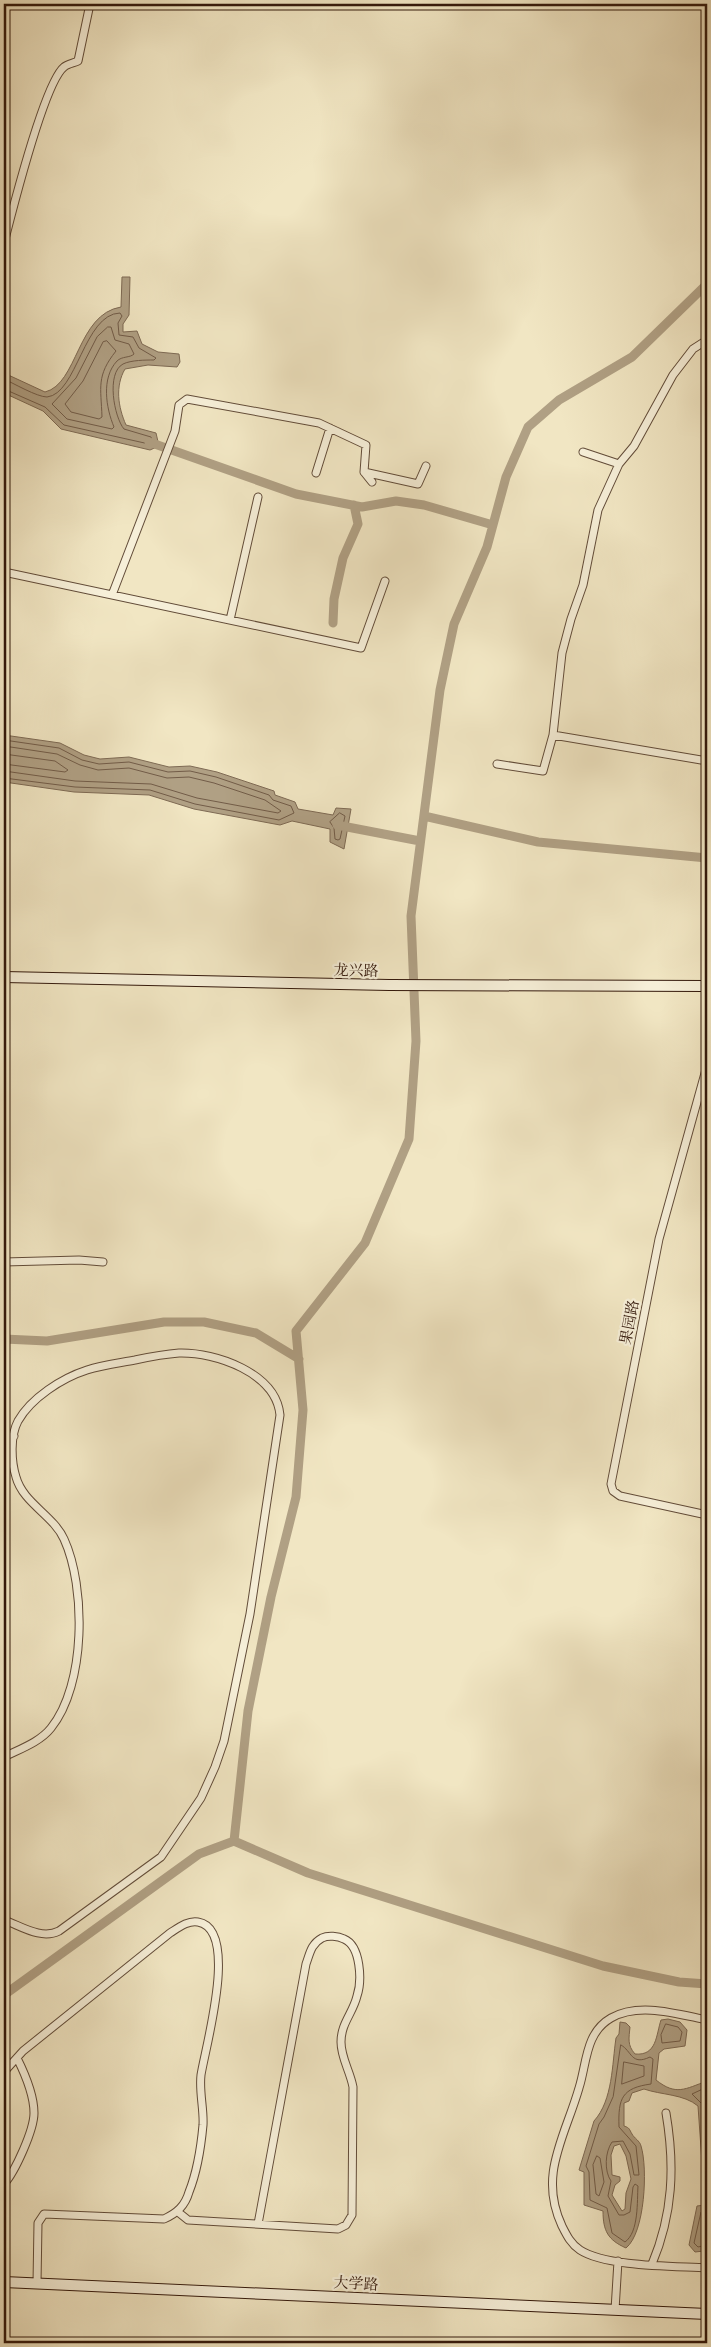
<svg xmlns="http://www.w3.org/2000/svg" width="711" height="2347" font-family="'Libre Caslon Text','Noto Serif SC',serif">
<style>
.water{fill:#b0a084;stroke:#7e6a54;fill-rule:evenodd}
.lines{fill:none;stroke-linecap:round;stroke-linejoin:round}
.shore{stroke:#725c48;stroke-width:1}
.canal{stroke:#b0a084;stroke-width:9}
.street-casing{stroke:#624c39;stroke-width:9}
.secondary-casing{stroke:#33180b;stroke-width:12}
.street{stroke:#f6efd8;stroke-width:7}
.secondary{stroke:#f6efd8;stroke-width:10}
.labels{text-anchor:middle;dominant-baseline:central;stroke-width:4.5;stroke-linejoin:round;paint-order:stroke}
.street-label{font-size:15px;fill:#33180b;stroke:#f6efd8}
</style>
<rect width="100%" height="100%" fill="#f1e6c3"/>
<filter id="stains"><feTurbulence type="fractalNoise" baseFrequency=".004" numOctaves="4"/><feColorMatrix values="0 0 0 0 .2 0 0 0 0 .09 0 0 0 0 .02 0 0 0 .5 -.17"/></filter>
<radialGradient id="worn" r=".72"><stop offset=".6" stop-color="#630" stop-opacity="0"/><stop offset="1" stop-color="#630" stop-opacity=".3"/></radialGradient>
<path class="water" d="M122 277H130L129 315 123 324V332L137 331 142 344 158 352 179 354 180 362 177 367 148 365 125 369C115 386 118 407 126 425L156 433 159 446 150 450 61 429 43 411 4 393V373L45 392C78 384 77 314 121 307Z
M4 735 60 743 84 755 100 759 129 757 169 767 190 766 217 772 274 791 275 795 295 802 298 809 333 815 336 808 351 809 344 849 330 842V829L292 821 280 825 194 809 149 795 74 792 4 782Z
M668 2019 680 2022 687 2030 685 2046 664 2049 659 2053 656 2080C676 2096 685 2089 707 2081V2247L704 2251 695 2252 689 2245 697 2206 705 2205 698 2106C684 2094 661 2095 644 2089L632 2093 629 2101 624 2103V2126C630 2128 629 2129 632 2134 634 2138 640 2141 641 2146 648 2168 645 2233 626 2248 608 2240 603 2231 603 2211L584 2205V2172L579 2170 594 2121C613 2100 612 2064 616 2038L619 2034 620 2022 626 2023 630 2027C629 2038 627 2045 635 2054 657 2056 656 2035 661 2020ZM620 2144 626 2156 631 2179 626 2193 625 2209 622 2211 612 2195 615 2185 620 2181V2177L612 2175 611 2155 614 2146Z"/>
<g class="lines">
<path class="shore" d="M108 327H111L115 340 129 344 134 354C130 358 122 356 117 361 101 378 106 408 114 427L112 429 67 419 52 404 76 378 97 337Z
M107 341 116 351C96 376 101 387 102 417L99 419 71 412 65 404 83 381 103 342Z
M4 379C13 383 37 397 47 397 77 394 84 314 120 313L122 316 118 323 119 335 133 337 139 348 156 358 154 360C146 360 131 360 123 364 106 373 114 417 124 429L151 437 152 442 149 444 64 425 45 407 4 389
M4 740 59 748 82 760 99 764 129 762 168 772 190 771 216 777 269 795 273 800 291 806 294 813 279 820 195 804 150 790 75 787 4 778
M4 746 57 754 80 765 98 770 129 768 167 778 189 777 214 783 265 800 281 811 278 813 197 798 151 784 75 781 4 771
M4 754 55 761 68 770 65 772 4 764
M340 813 345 816 340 839 338 840 335 839 334 828 330 822Z
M666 2024 678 2027 682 2032 680 2041 662 2043 661 2035Z
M621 2045C632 2051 631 2066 650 2057L653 2059 651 2084C622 2088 618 2098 619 2127L636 2146 639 2175H634L630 2154 623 2141 612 2142C605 2152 604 2171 611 2181L608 2196 619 2215H624L630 2212 633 2187 635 2184 638 2186C637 2201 639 2232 625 2242L612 2233 607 2208 590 2200 589 2172 586 2166 599 2124 604 2117 613 2097Z
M624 2062 644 2066V2076L622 2084Z
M707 2087 692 2094 703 2105 707 2173
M597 2156 600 2158 604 2182 599 2196 596 2194 593 2165Z
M707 2209 701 2212 694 2243 698 2247 707 2245"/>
<path class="canal" d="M149 442 296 494 362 507 396 501 424 505 493 525
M333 623 334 599 343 558 358 524 354 505
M424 816 538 842 707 858
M337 825 420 841
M4 1339 47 1341 164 1322H204L256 1333 299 1359
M234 1841 248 1711 271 1597 296 1497 303 1410 296 1331 365 1243 409 1139 416 1041 411 916 440 690 454 624 487 547 506 477 528 427 559 400 632 357 707 284
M4 1995 199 1854 234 1841 308 1873 603 1966 679 1982 707 1984"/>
<defs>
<path id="street" d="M4 243C12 212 44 83 64 67 67 64 74 63 78 61L90 4
M707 340 693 349 673 375 634 446 619 464 598 510 583 585 571 619 562 653 553 735 707 761
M583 452 619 464
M364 472 418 484 426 466
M316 473 330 428
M4 572 361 648 385 581
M112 595 175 431 179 405 187 399 319 423 366 445 364 472 372 482
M230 620 258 497
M497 764 543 771 553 735
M707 1066 659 1239 611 1484 613 1491 620 1496 707 1515
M4 1262 79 1260 103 1262
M4 1438 14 1436
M4 1757C20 1749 40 1742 51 1728 86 1685 86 1587 64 1539 53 1515 23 1503 16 1477 11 1461 10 1436 18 1421 31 1398 62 1378 87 1370 102 1365 119 1363 135 1360 149 1357 165 1354 179 1353 216 1352 276 1373 280 1415L250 1614 224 1741 215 1767 201 1798 161 1857 59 1931C41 1940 21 1926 4 1920
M707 2020C677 2014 639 2002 611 2018 585 2033 587 2063 579 2088 565 2137 538 2175 562 2226 567 2236 571 2244 580 2250 606 2267 675 2266 707 2268
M4 2072 23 2051 170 1933C178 1928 188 1920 198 1922 240 1929 205 2048 201 2075 199 2092 204 2109 203 2125 201 2147 197 2172 189 2192 185 2206 177 2213 164 2219L44 2214 38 2223 37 2283
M4 2184C15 2172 34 2130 34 2113 34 2095 25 2074 17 2058
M178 2212 188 2220 338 2229 346 2225 352 2215 353 2087C350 2071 341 2058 341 2042 341 2023 353 2013 357 1996 362 1981 361 1946 344 1939 338 1936 328 1935 322 1938 311 1944 310 1953 306 1964L258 2224
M652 2264C673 2214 675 2166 666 2113
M615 2310 618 2261"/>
<path id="secondary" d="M4 977 389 985 707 986
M4 2282 707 2314"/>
</defs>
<use href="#street" class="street-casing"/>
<use href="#secondary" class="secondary-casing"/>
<use href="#street" class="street"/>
<use href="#secondary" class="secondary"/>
</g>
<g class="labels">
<g class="street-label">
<text transform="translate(356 970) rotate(1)">龙兴路</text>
<text transform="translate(629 1322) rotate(-79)">果园路</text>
<text transform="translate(356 2283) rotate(3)">大学路</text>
</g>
</g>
<rect width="711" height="2347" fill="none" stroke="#f1e6c3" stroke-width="20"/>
<rect x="5" y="5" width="701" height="2337" fill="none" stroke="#33180b" stroke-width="2.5"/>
<rect x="10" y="10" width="691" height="2327" fill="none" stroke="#33180b"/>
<rect width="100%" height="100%" filter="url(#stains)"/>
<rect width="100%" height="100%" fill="url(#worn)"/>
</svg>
